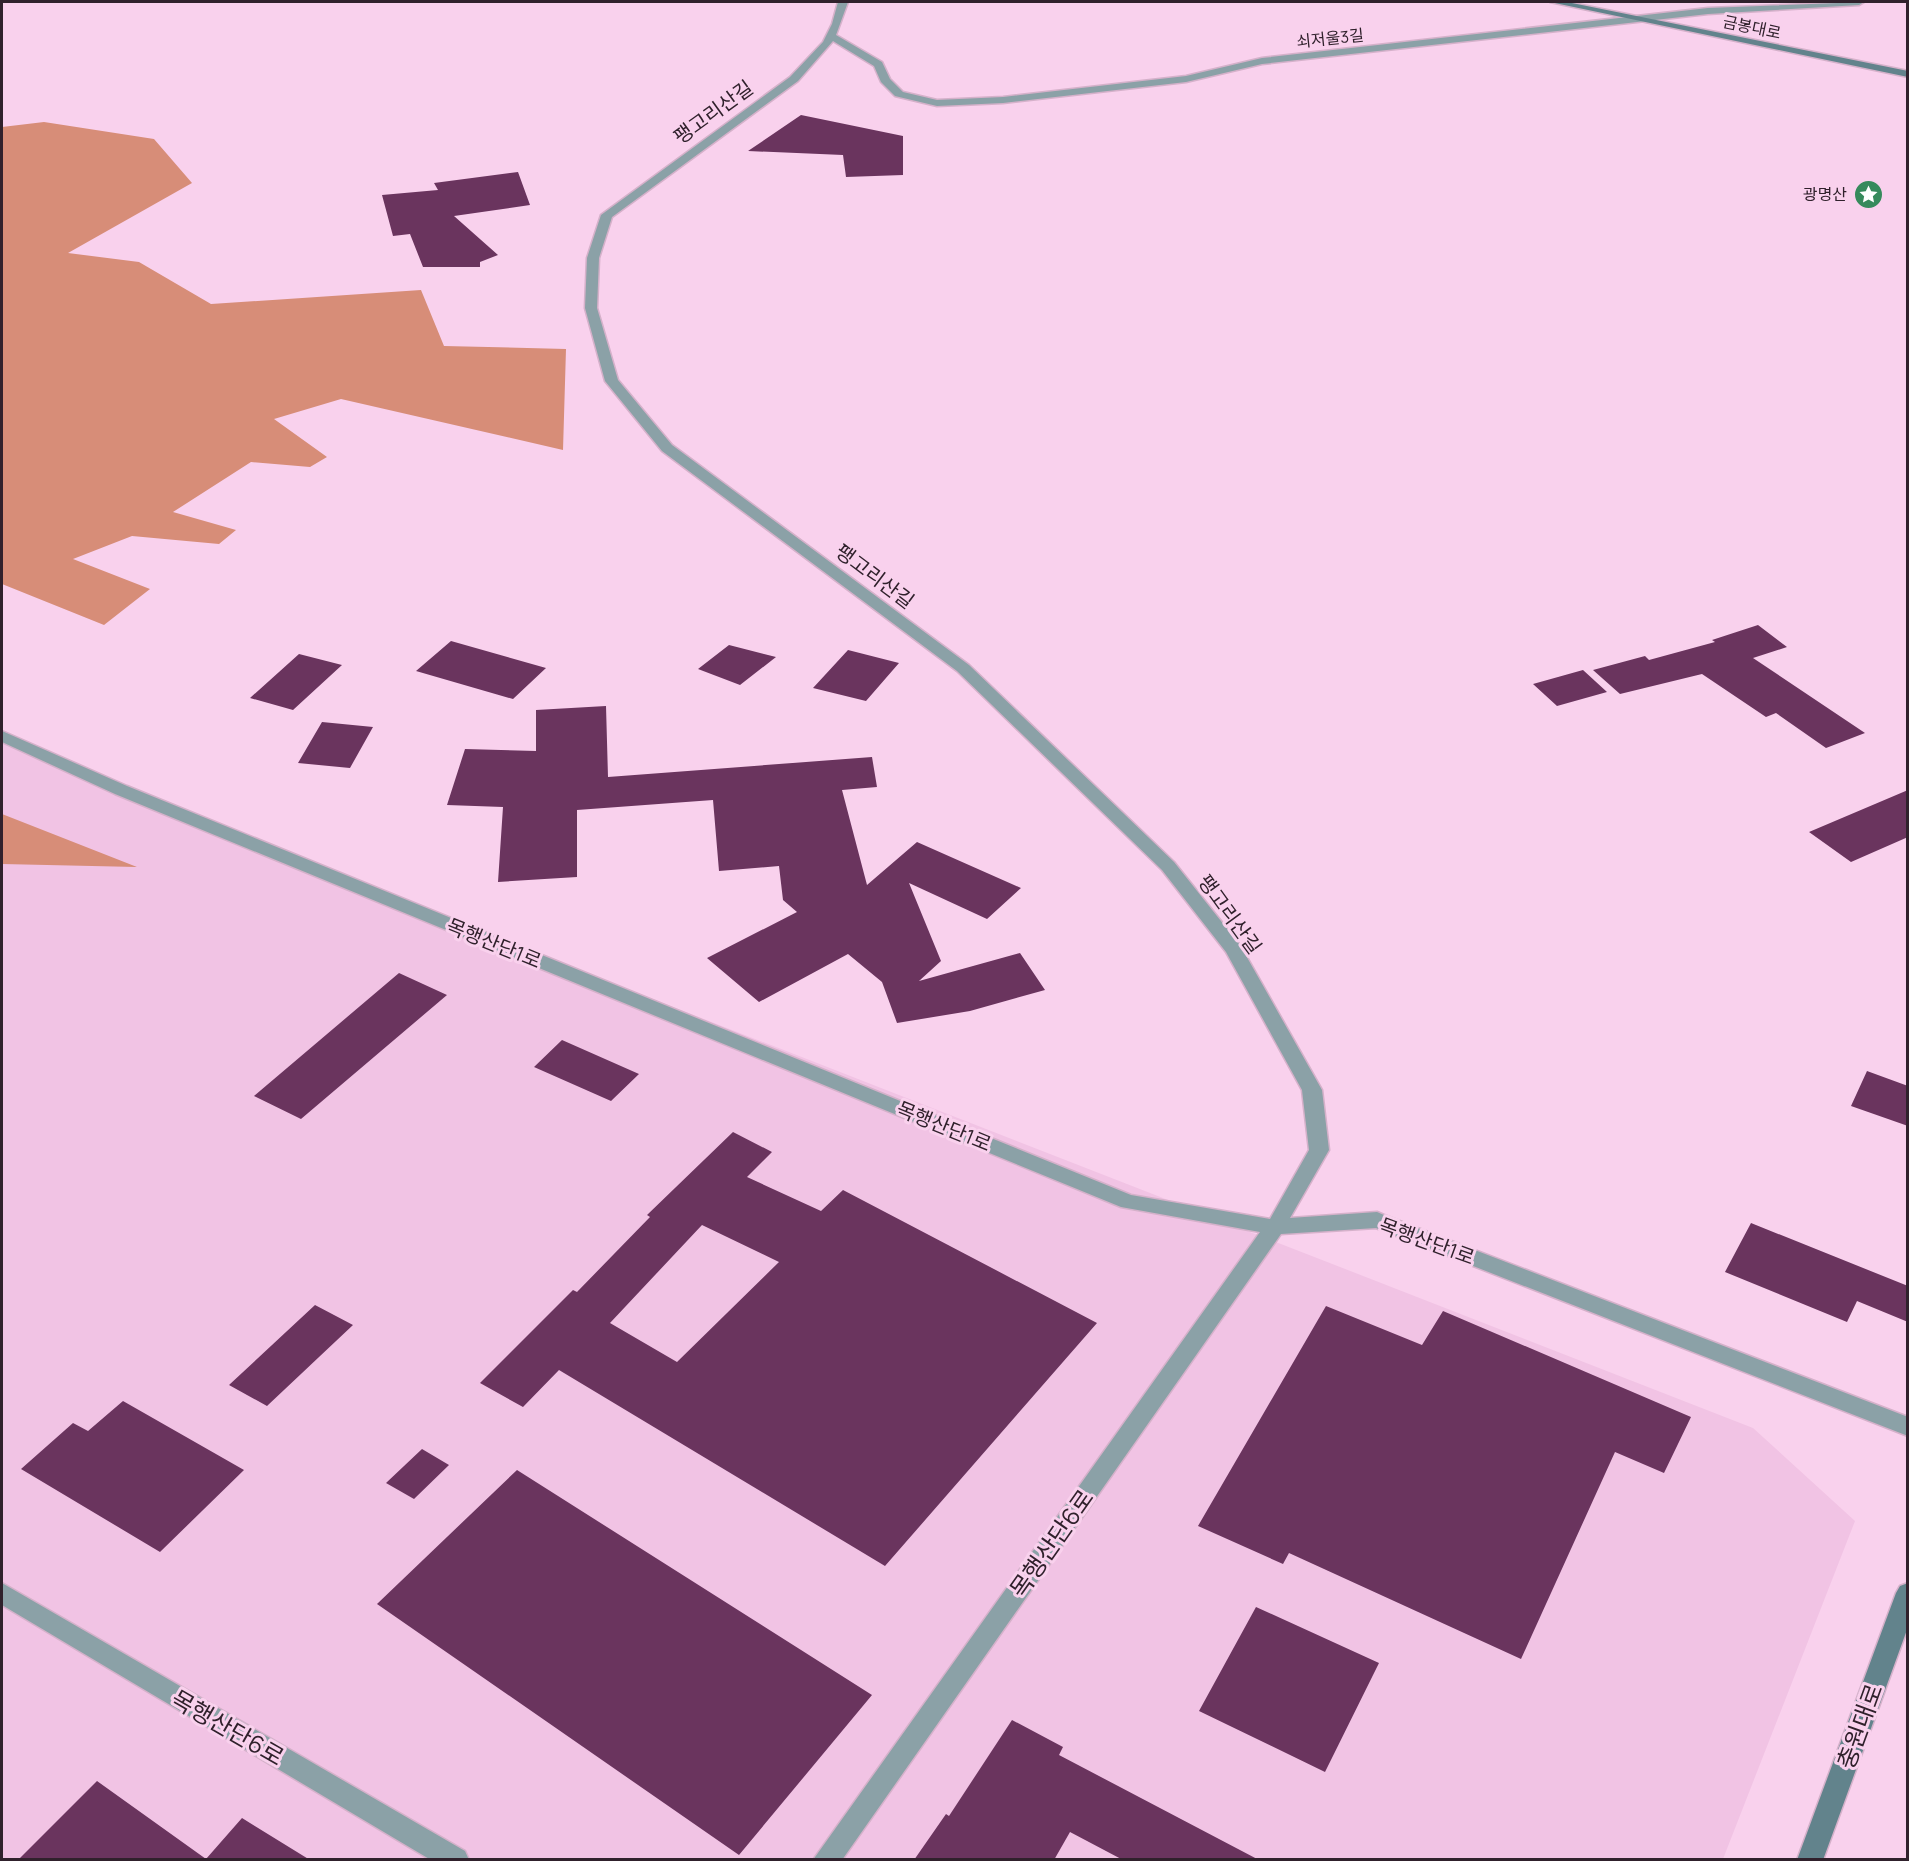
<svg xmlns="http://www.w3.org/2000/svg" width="1909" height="1861" font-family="Manrope,'Noto Sans KR',sans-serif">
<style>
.built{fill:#f1c3e4}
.forest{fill:#d78d78}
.building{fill:#6a345e;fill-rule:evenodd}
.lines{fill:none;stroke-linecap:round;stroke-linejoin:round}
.street-casing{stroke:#d5b1ca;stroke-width:3}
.secondary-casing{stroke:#d5b1ca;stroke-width:3}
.street{fill:#8ba1a7;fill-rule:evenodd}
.secondary{fill:#62838c;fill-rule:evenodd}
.labels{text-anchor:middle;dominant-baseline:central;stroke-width:6;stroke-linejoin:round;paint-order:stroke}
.far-street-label{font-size:16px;fill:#30212c;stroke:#f9d1ed}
.far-poi-label{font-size:16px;fill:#30212c;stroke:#f9d1ed;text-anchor:end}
.street-label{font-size:20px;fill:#30212c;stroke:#f9d1ed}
.near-street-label{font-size:24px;fill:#30212c;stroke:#f9d1ed}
</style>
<rect width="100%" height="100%" fill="#f9d1ed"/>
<path class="built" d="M2 738 168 810 1753 1428 1855 1521 1723 1859H2Z"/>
<path class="forest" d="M44 122 154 139 192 183 68 253 139 262 211 304 421 290 444 346 566 349 563 450 341 399 274 419 327 457 310 467 251 462 173 512 236 530 219 544 132 536 73 559 150 589 104 625 2 584V127Z
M2 814 137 867 2 864Z"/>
<path class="building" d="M801 115 903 136V175L846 177 843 155 748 151Z
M518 172 530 205 454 216 498 255 480 262V267H423L410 234 393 236 382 195 438 190 434 183Z
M1758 625 1787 647 1753 658 1865 733 1826 748 1776 713 1766 717 1702 674 1620 694 1593 670 1645 656 1649 660 1715 642 1712 640Z
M451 641 546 668 513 699 416 671Z
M729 645 776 657 740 685 698 669Z
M848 650 899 663 866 701 813 688Z
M299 654 342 665 293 710 250 698Z
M1583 670 1607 692 1557 706 1533 684Z
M606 706 608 777 872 757 877 787 842 790 867 885 917 842 1021 888 987 919 909 883 941 961 919 981 1020 953 1045 990 970 1011 897 1023 882 982 848 954 759 1002 707 958 797 912 783 900 779 866 719 871 713 800 577 810V877L498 882 503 807 447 805 465 749 536 751V710Z
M322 722 373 727 350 768 298 763Z
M1908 790V837L1851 862 1809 832Z
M399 973 447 995 301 1119 254 1096Z
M562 1040 639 1074 611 1101 534 1067Z
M1867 1071 1908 1086V1126L1851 1106Z
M733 1132 772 1152 747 1177 821 1211 843 1190 1097 1323 885 1566 559 1370 523 1407 480 1383 573 1290 577 1292 650 1217 647 1215ZM702 1225 779 1262 677 1362 610 1323Z
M1751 1223 1908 1286V1322L1857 1301 1847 1322 1725 1272Z
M315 1305 353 1325 267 1406 229 1385Z
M1326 1306 1422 1345 1443 1311 1691 1417 1664 1473 1615 1452 1521 1659 1289 1553 1283 1564 1198 1526Z
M123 1401 244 1470 160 1552 21 1469 73 1423 88 1431Z
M422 1449 449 1465 414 1499 386 1483Z
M517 1470 872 1695 739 1855 377 1604Z
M1256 1607 1379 1663 1325 1772 1199 1711Z
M1012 1720 1063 1747 1059 1755 1259 1860H1123L1070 1832 1054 1860H914L946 1814 949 1816Z
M97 1781 206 1859 242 1818 310 1860H18Z"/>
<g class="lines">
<defs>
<path id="street" d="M838 2H848L836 35 882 62 890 79 903 92 937 100 1003 97 1186 76 1262 58 1708 8 1864 2 1859 5 1708 14 1262 64 1186 82 1003 103 937 106 895 96 881 82 874 66 833 41 798 81 612 217 599 258 597 308 618 380 672 445 969 665 1174 862 1240 945 1322 1090 1329 1150 1290 1218 1377 1212 1384 1215 1908 1417V1436L1376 1228 1281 1234 842 1860H813L1260 1232 1121 1207 115 794 2 742V731L127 786 1131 1195 1270 1219 1309 1150 1302 1090 1226 952 1162 870 957 671 662 451 605 381 585 308 587 258 601 215 790 77 823 42 832 24Z
M2 1583 465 1851 469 1860H431L2 1605Z"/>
<path id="secondary" d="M1550 2H1567L1908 71V77Z
M1908 1583V1627L1823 1860H1797L1896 1593 1900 1586Z"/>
</defs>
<use href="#street" class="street-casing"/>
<use href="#secondary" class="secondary-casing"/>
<use href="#street" class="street"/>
<use href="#secondary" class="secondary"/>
</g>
<defs>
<symbol id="sight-disc" viewBox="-11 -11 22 22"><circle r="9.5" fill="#368a5c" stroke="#f9d1ed"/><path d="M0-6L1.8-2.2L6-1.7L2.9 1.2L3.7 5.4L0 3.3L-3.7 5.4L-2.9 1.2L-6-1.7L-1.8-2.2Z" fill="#fff"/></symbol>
</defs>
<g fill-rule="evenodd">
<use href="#sight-disc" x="1852" y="178" width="33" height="33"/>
</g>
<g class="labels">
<g class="far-street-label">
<text transform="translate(1752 27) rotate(12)">금봉대로</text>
<text transform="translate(1330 38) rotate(-6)">쇠저울3길</text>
</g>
<g class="far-poi-label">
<text x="1847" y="194">광명산</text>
</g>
<g class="street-label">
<text transform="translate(713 112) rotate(-36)">팽고리산길</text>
<text transform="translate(875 576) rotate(37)">팽고리산길</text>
<text transform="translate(1230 914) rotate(54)">팽고리산길</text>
<text transform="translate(494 943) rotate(22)">목행산단1로</text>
<text transform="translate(944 1126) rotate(22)">목행산단1로</text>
<text transform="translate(1427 1241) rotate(20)">목행산단1로</text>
</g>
<g class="near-street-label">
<text transform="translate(1051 1543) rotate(-55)">목행산단6로</text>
<text transform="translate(1859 1726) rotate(-70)">충원대로</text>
<text transform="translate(228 1727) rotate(30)">목행산단6로</text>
</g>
</g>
<rect width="1909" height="1861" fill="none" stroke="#30212c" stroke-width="6"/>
</svg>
